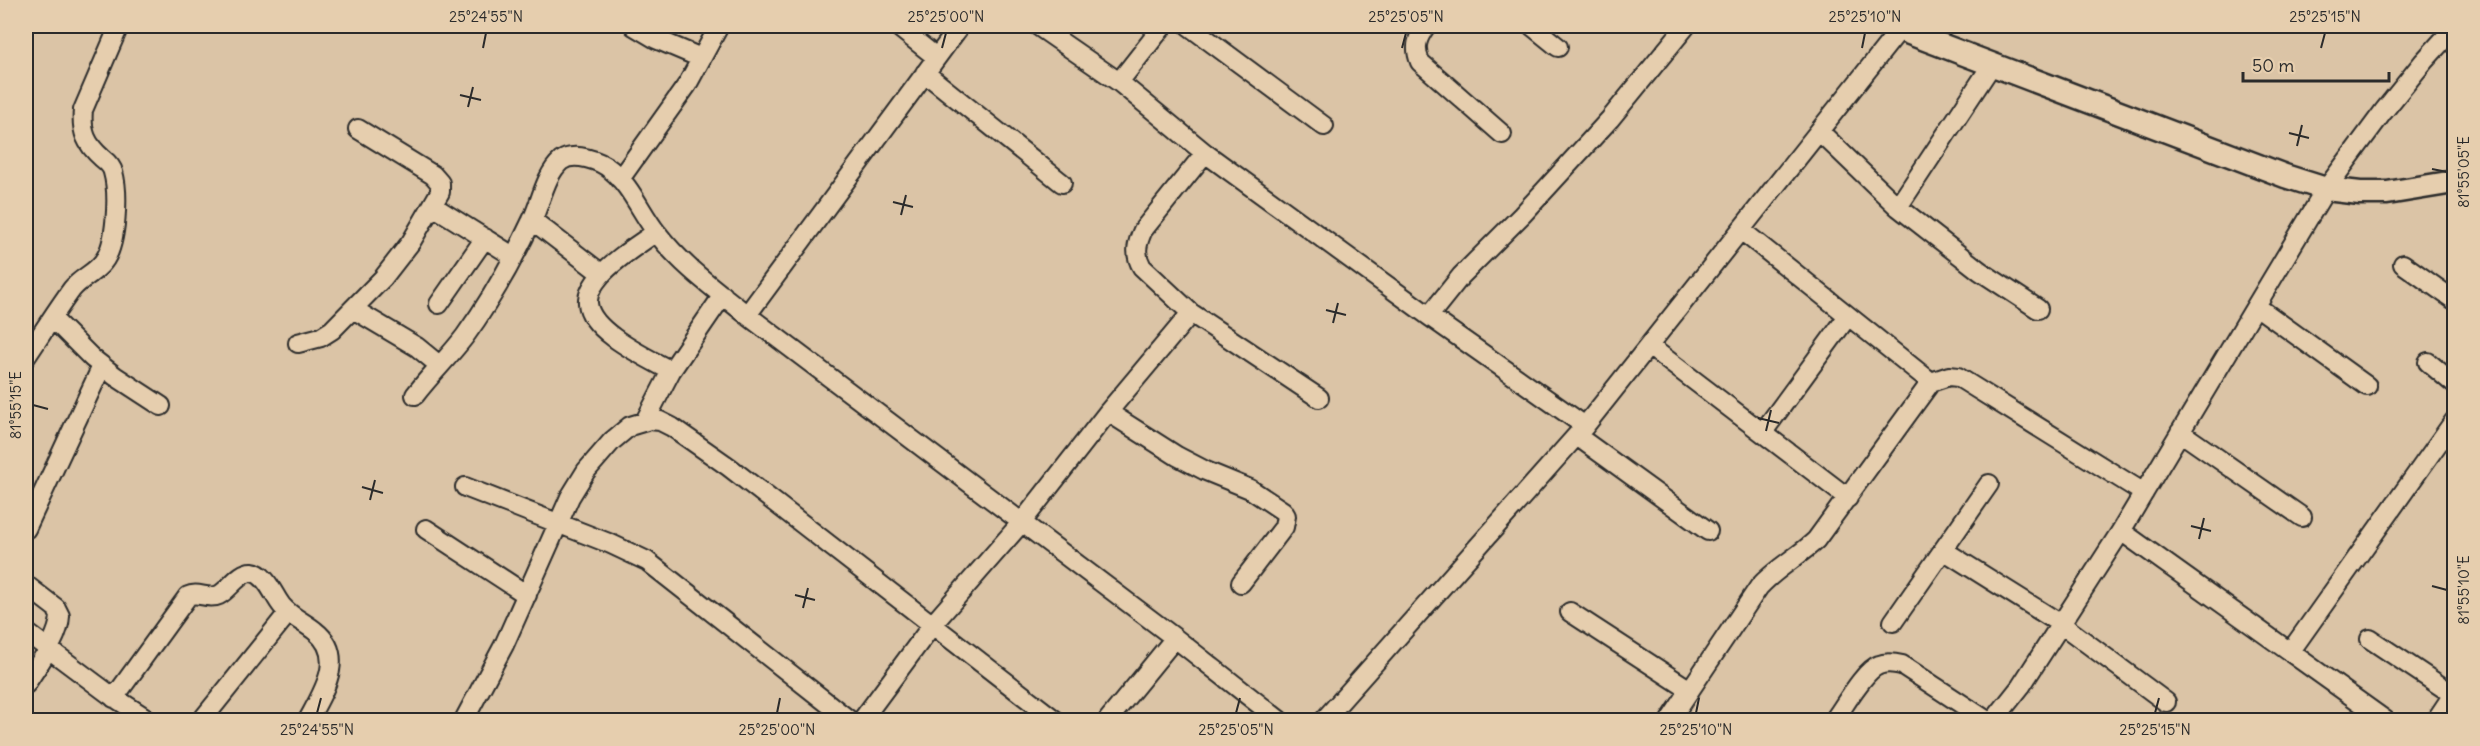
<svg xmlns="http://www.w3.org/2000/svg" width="2480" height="746" font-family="Delius,sans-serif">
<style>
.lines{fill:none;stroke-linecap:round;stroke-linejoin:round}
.minor-casing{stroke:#2b2b2b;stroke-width:22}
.tertiary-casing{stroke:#2b2b2b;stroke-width:27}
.minor{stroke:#e6ceae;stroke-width:18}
.tertiary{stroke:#e6ceae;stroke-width:22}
.ticks{fill:none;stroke:#2b2b2b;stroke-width:2}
.neatline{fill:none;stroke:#2b2b2b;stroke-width:2}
.ticks-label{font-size:15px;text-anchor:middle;fill:#2b2b2b}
</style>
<rect width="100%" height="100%" fill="#dbc4a6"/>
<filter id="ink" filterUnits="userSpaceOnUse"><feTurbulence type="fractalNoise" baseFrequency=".0167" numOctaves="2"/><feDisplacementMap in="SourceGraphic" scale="12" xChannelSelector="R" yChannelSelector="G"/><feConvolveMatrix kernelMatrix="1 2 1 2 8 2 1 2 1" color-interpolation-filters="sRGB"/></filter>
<g filter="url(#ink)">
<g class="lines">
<defs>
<path id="minor" d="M634 26 656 39 701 58
M897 26 936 57
M960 26 747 315 1175 638 1279 720
M1038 26 1119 82 1205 153 1429 316 1585 426 1324 720
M1189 26 1324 126
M1426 26C1417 38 1414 47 1420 62L1502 134
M1532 26 1558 47
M925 73 1062 183
M1119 82 1163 26
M1819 131 1898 207 1993 63
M620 179 687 85 719 26
M433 206 513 256
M1898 207 1980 271 2038 309
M532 220 602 274
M656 232C638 245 616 258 601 275 595 282 587 293 588 303 590 332 648 358 671 371
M2403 264 2454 300
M439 304 485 238
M2256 306 2367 386
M353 309 417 347 439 365
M1191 313 1319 398
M1429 316 1461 276 1522 215 1610 119 1686 26
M52 318 92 358 115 376 161 406
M298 343 321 337 332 330 383 278 411 242 440 192V183L433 175 358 129
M1649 346 1848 498
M26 357C41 335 56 311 72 289 81 278 95 273 103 262 117 245 119 193 113 172 112 167 107 162 102 158 86 144 81 132 83 110L119 26
M2428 362 2454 384
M1931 382 1949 376 1958 377 2144 493
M415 395C431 374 450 356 465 336 491 300 514 259 533 218 541 201 546 174 561 161 574 151 601 161 611 170 631 186 641 213 657 233 682 266 715 289 747 315
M1108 412 1177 456 1206 471 1250 489 1283 511 1286 516 1284 527 1241 583
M645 421 671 371 723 295
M1585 426 1900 29
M1763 432 1848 316
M2180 432 2302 517
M1577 436 1708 531
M465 487 611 544 647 561 849 720
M26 529 102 366
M426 529 527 595
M2121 531 2385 720
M1943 550 2061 624 2166 702
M26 585 56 608 60 616C59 639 38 664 26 684
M1570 612 1690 690
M1893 622 1989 484
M26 632 109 694 149 720
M2370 639 2454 695
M2290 652 2454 421
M114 698 188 596C198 591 208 600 219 595 229 590 240 571 252 572 267 574 274 597 282 606 291 617 304 622 315 631 347 656 323 692 308 720
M202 720 288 613
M464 720 504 645 570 497 586 471 612 441 630 426 650 420 660 421 672 427 729 467 1055 720
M862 720 933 624 1022 522 1108 412 1191 313 1142 267C1134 254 1137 243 1143 230L1205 153
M1108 720 1175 638
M1670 720 1759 587C1776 568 1798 557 1816 540L1931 382 1741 230
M1834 720C1844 707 1864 670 1879 665 1886 662 1894 663 1902 665L1986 720
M1994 720 2021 686 2121 531 2326 189 2383 112 2424 61 2454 28
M2436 720 2454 693"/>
<path id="tertiary" d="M1891 26 2285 176 2326 189 2360 193H2387L2454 182"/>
</defs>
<use href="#minor" class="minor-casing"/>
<use href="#tertiary" class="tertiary-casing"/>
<use href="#minor" class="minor"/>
<use href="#tertiary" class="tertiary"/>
</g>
</g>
<path class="ticks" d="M483 48 486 33M942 48 946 33M1402 48 1406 33M1862 48 1865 33M2321 48 2325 33M460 95 481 100M468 107 473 87M2289 133 2309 138M2297 146 2302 125M2432 169 2447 172M893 202 913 207M901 215 906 195M1326 310 1346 315M1333 323 1338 303M33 405 48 409M1758 418 1779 423M1766 431 1771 410M362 487 383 493M370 500 375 480M2191 526 2211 531M2199 539 2204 518M2432 586 2447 590M795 595 815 600M803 608 808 588M317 713 321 698M777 713 780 698M1236 713 1240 698M1696 713 1699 698M2155 713 2159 698"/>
<rect width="2480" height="746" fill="none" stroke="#e6ceae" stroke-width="66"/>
<path d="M2243 72v9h146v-9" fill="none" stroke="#2b2b2b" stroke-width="3"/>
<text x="2252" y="72" font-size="18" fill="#2b2b2b" stroke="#e6ceae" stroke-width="4.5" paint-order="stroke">50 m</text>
<rect x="33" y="33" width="2414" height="680" class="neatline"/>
<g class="ticks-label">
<text x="486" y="22">25°24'55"N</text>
<text x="946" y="22">25°25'00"N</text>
<text x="1406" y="22">25°25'05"N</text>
<text x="1865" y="22">25°25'10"N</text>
<text x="2325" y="22">25°25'15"N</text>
<text transform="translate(2464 172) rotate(-90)" y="5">81°55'05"E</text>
<text transform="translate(16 405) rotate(-90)" y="5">81°55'15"E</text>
<text transform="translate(2464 590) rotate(-90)" y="5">81°55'10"E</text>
<text x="317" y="735">25°24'55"N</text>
<text x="777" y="735">25°25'00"N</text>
<text x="1236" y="735">25°25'05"N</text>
<text x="1696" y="735">25°25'10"N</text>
<text x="2155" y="735">25°25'15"N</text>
</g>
</svg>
